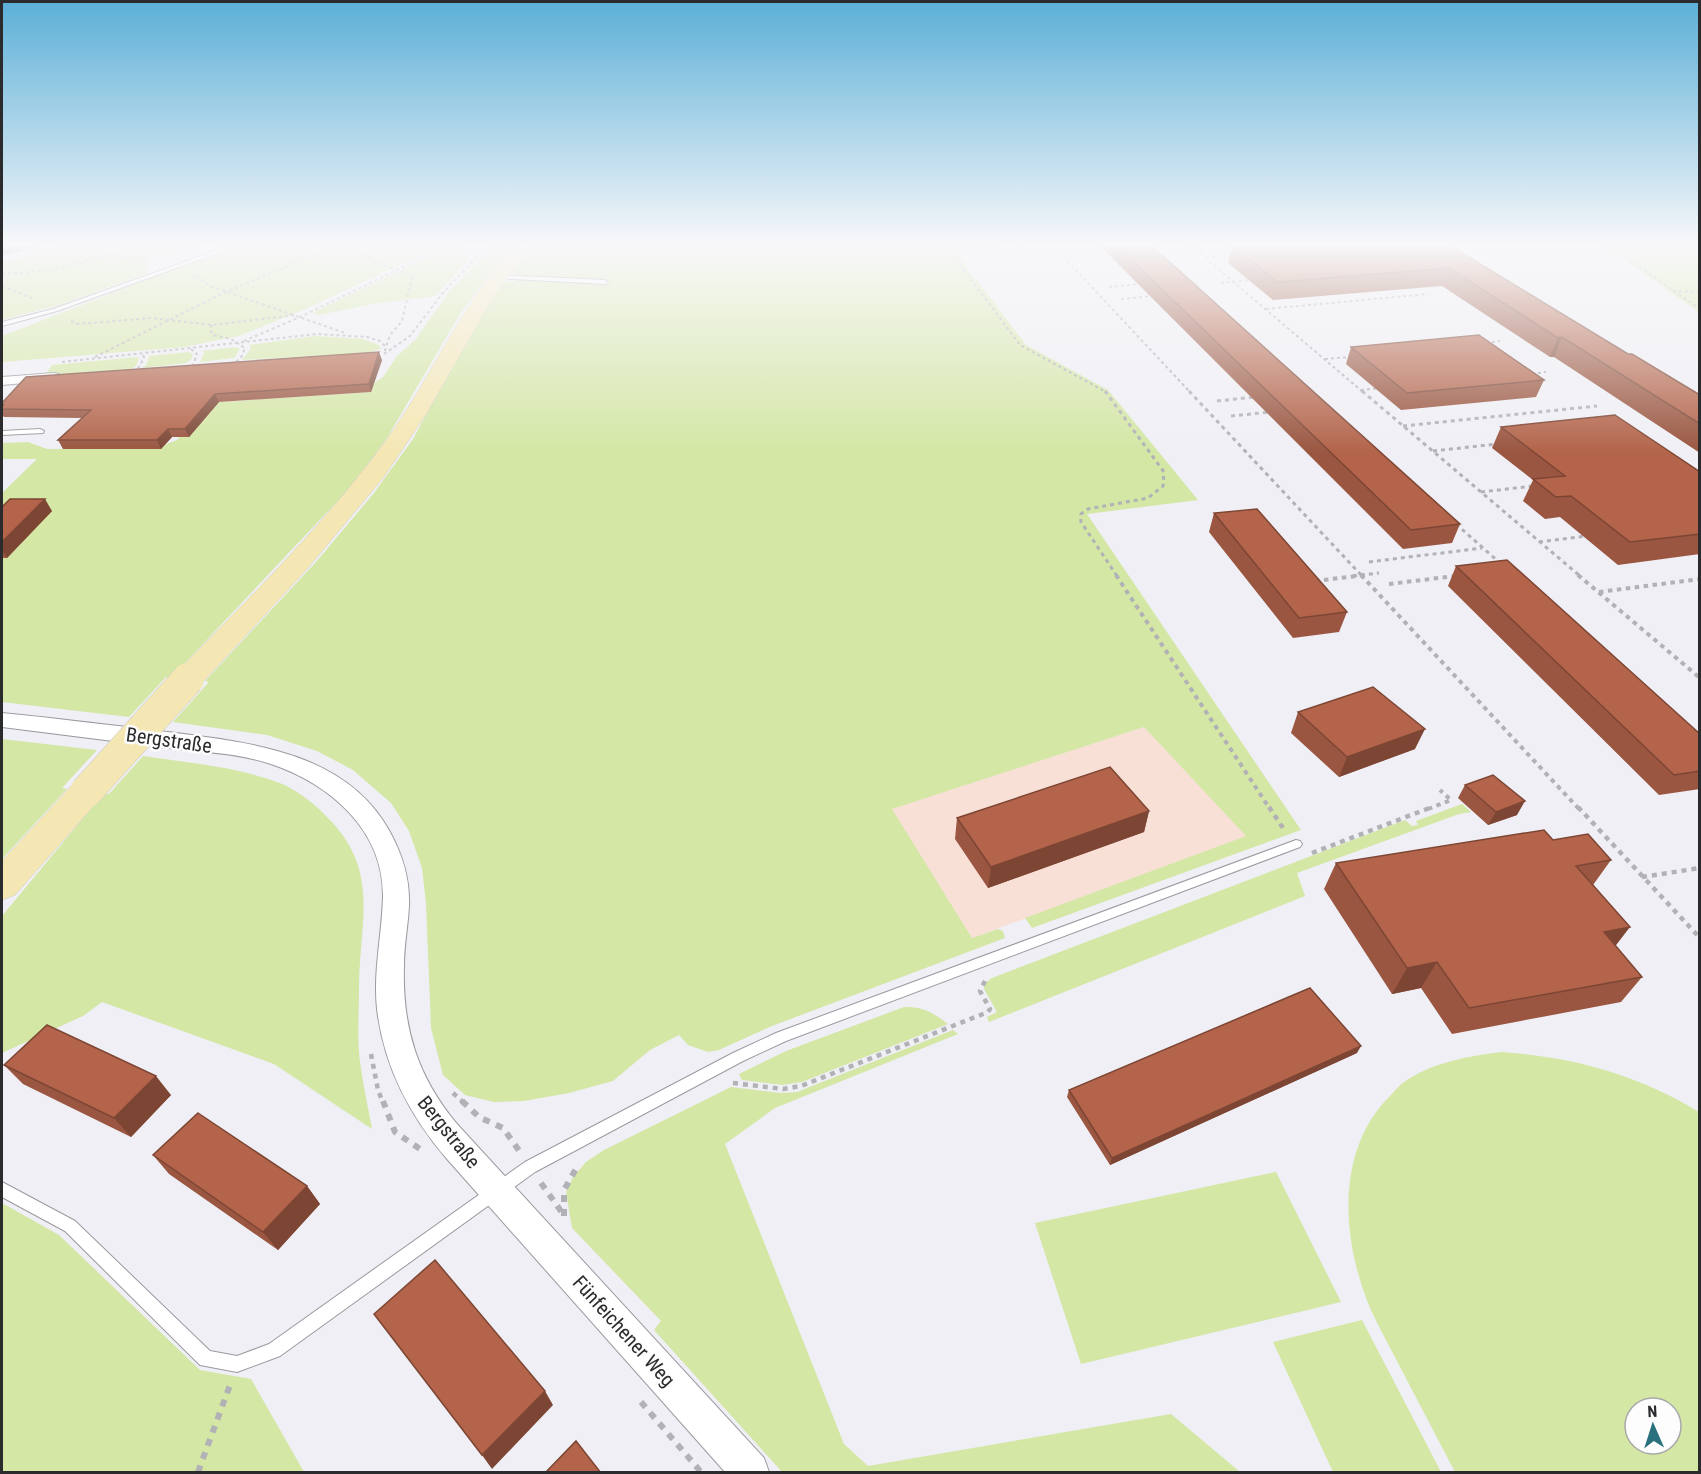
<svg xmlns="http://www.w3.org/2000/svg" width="1701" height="1474" font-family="'Roboto Condensed',sans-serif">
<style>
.industrial{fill:#f9e0d7}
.green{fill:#d4e7a5;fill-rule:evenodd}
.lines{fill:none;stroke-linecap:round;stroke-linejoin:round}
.service-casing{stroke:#9a9a9f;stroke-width:2}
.minor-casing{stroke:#9a9a9f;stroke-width:2}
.primary-casing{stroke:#cccccd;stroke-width:1}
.path-far4{stroke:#b1b1b6;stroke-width:2;stroke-dasharray:3 3;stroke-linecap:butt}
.path-far3{stroke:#b1b1b6;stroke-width:3;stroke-dasharray:4 4;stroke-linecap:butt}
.path-far2{stroke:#b1b1b6;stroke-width:4;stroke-dasharray:4.5 4.5;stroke-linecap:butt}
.path-far1{stroke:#b1b1b6;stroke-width:4.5;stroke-dasharray:5 5;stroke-linecap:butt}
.path{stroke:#b1b1b6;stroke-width:6;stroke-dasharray:7 7;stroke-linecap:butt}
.service{fill:#fff;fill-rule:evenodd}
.minor{fill:#fff;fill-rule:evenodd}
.primary{fill:#f5e7b4;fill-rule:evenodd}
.primary-bridge-casing{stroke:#cccccd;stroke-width:33;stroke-linecap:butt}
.primary-bridge{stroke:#f5e7b4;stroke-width:32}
.wall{fill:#9a5640}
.shaded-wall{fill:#7d4634}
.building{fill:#b3644a;stroke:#7d4634;stroke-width:1.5}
.labels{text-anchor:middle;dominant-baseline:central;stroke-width:5;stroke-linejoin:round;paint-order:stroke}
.near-street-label{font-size:20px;fill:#2b2a2d;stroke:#fdfdfe}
</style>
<rect width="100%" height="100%" fill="#efeff5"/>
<path class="industrial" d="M1144 727 1247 836 972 938 891 809Z"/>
<path class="green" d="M60 246H196L151 259 145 263 148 272 145 274 58 305 2 320V262Z
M243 246H441L303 310 239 336 184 347 2 362V336L182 266Z
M452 246H462L459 249 462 255 470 258 436 295 430 297 378 303 319 315 312 313Z
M492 246H515L487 277 460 314 387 438 348 490 171 678 166 677 129 717 2 702V493L37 459H2V443L28 442 47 449H161L166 444 177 440 195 420 26 392 380 366 379 368 130 408 371 392 374 383 383 377 397 356 415 340 448 293Z
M533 246H996L954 250 1026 345 1108 390 1198 500 1087 514 1301 830 1032 928 1025 918 1246 836 1144 727 892 809 972 938 998 929 1003 931 1005 938 772 1026 719 1050 708 1052 688 1045 679 1035 650 1050 613 1081 569 1093 524 1101 494 1102 465 1095 443 1075 431 1028 426 903 422 868 409 831 391 803 353 770 317 751 267 735 173 722 209 682 205 681 316 562 374 493 413 439 480 315 503 283 519 280 522 275 511 272Z
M1604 246H1699V312Z
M315 336 363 339 379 345 381 349 367 353 242 360 251 348 249 345Z
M235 347 240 349 234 358 200 362 204 353 202 351Z
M188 352 193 354 191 360 186 363 142 368 146 365 149 356Z
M136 357 139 358 136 366 131 369 45 375 52 365Z
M2 739 97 750 62 788 67 789 2 859Z
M143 756C188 763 234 766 277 782 294 788 313 802 325 815 382 870 359 920 359 990 359 1013 357 1039 360 1062 363 1085 368 1107 372 1129L274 1064 102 1002 83 1016 2 1053V916L103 794H109Z
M1462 804 1471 812 1459 814 1297 873 1305 896 989 1022 987 1017 997 1012 984 989 985 983 992 978 1405 820 1412 826 1418 825 1416 821Z
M904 1007C922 1006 934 1013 948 1024L802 1082 782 1085 742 1080 739 1074 786 1051Z
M953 1030 958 1034 775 1108 725 1144 844 1444 868 1466 1171 1414 1240 1472H782L654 1330 661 1321 572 1228 566 1192 573 1177 586 1162 604 1150 731 1087 781 1093 797 1092Z
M1502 1052C1573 1057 1639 1075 1699 1112V1472H1455C1436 1436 1417 1399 1398 1363 1389 1345 1379 1328 1371 1310 1342 1243 1334 1151 1390 1096 1395 1091 1400 1084 1407 1080 1435 1062 1469 1056 1502 1052ZM1635 1408H1671V1444H1635Z
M1276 1172 1341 1302 1081 1364 1035 1223Z
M2 1203 59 1235 200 1370 251 1379 304 1472H2Z
M1362 1320 1441 1472H1333L1273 1342Z"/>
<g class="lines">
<defs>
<path id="service" d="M229 246H238L57 311 2 326V322L53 309Z
M496 275 605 280 608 282 605 284 494 278V276Z
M40 429 44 431 43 433 2 435V431Z
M1296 840 1300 841 1302 844 1300 847 786 1041 743 1061 535 1172 280 1356 237 1372 200 1365 65 1231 2 1197V1182L75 1221 210 1351 237 1356 269 1344 525 1162 733 1053 776 1033Z"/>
<path id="minor" d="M54 373 59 374 61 377 59 380 2 385V377Z
M2 713C55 718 107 725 160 731 243 742 345 749 390 832 403 856 410 879 409 906 408 926 404 945 404 965 402 1027 417 1076 457 1124L764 1458 769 1472H725L447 1159C410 1116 384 1067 377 1009 373 971 382 935 383 897 384 830 330 784 271 764 238 753 203 752 168 748 113 741 58 734 2 727Z"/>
<path id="primary" d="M514 246H533L495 294 425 416 383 478 307 569 199 686 188 689 177 686 172 679 177 672C250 597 325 524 387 439 432 376 461 304 514 246Z
M86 780 98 783 103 792 98 801 15 895 2 900V861L74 783Z"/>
</defs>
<use href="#service" class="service-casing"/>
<use href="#minor" class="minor-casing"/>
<use href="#primary" class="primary-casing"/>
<path class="path-far4" d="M340 246 339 251 364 253 376 263 407 273 412 278 402 321 390 335 386 347
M960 246 949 250 1020 345 1106 392
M1191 246 1363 392
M1610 246 1700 309
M1059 252 1190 392
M117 253 127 259 146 260
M1206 258 1234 255
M2 273C49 275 96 258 141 246
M196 276 210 286 345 333
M1221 283 1253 280
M2 286 34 299
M1109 287 1140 284
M1673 291 1700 292
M1121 299 1154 296
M1266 309 1428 294
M71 321 77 324 152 318 212 325 296 315
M212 325 210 329 213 335 231 339 245 348 242 356 234 364
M244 341 300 317 447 246
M1486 343 1500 341
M191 349 197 354 192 368
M95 357 213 298 333 246
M1325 359 1351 357
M62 362 317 334 367 337 380 341 386 347 384 354 410 336 442 294 487 246
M133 372 140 366 144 357 142 354
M1532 374 1546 372
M1361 390 1381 388"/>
<path class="path-far3" d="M1105 391 1164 472 1163 486 1148 498 1088 509 1081 514V522L1117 576
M1189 391 1362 576
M1362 391 1580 576
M1217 401 1255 397
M1231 416 1271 412
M1403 426 1597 406
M1433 451 1497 444
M1481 492 1533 486
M1456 524 1500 563
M1539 542 1586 536
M1369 562 1482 548
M1353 576 1379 573"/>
<path class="path-far2" d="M1116 575 1270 809
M1361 575 1579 809
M1578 575 1700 678
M1315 581 1365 575
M1389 584 1455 576
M1599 592 1700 579
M1428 809 1451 800 1440 790"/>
<path class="path-far1" d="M1269 807 1285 831
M1578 807 1700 938
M1312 853 1432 807
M1642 877 1700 868
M371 1054 378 1090 383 1103
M733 1083 783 1089 801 1086 988 1012 990 1009 980 991 985 981
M453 1093 464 1103"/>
<path class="path" d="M383 1101 395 1132 420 1149
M462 1101 479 1117 503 1128 520 1152
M541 1183 563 1214
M564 1216V1190L577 1167
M641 1402 701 1472
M198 1472 230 1385"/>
<use href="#service" class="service"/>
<use href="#minor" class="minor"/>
<use href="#primary" class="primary"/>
<defs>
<path id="primary-bridge" d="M86 792 188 679"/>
</defs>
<use href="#primary-bridge" class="primary-bridge-casing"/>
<use href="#primary-bridge" class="primary-bridge"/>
</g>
<path class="wall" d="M1100 246H1152L1460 524 1452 543 1403 549Z
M1232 246H1451L1628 354 1700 395V453L1554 357H1550L1442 286 1273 300 1228 263Z
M1351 347 1544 380 1536 397 1401 410 1346 364Z
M382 360 371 392 219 402 189 437H172L161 449H63L58 440 82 418 4 417V416L2 418V403Z
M1501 427 1700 472V554L1618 565 1560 517 1545 519 1523 501 1533 480 1492 448Z
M2 507 52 511 7 558H2Z
M1214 513 1347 612 1339 632 1293 638 1209 532Z
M1456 566 1700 734V789L1659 795 1448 586Z
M1298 712 1415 749 1339 777 1291 733Z
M1465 785 1517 815 1488 825 1458 798Z
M1149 811 1144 832 988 888 955 839 957 818Z
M1553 840 1611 860 1593 885 1615 946 1642 977 1621 1002 1452 1034 1421 988 1392 994 1324 889 1336 863Z
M1357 1053 1110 1165 1067 1097 1069 1090Z
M4 1065 171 1095 131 1137 23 1084Z
M153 1155 307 1186 320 1204 278 1250 169 1174Z"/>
<path class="shaded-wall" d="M2 246H39L2 256Z
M1562 337 1554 357H1550L1558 338Z
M379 352 382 360 371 392 369 384Z
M215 394 219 402 189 437 185 429Z
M168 429 172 437 161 449 157 440Z
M45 499 52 511 7 558 2 550V542Z
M1425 729 1415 749 1339 777 1347 757Z
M1525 801 1517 815 1488 825 1496 812Z
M1149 811 1144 832 988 888 991 867Z
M1630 927 1610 953 1604 932Z
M1437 962 1421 988 1392 994 1407 968Z
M1361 1046 1357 1053 1110 1165 1112 1158Z
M156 1076 171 1095 131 1137 114 1118Z
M307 1186 320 1204 278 1250 263 1232Z
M545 1391 553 1405 492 1469 482 1455Z"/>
<path class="building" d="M1117 246H1152L1460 524 1411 530Z
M1233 246H1451L1628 354H1632L1700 395V424L1562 337 1558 338 1449 268 1277 282Z
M1479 335 1544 380 1407 393 1351 347Z
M379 352 369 384 215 394 185 429H168L157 440H58L91 410 2 409V407L4 404 2 406V403L26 377Z
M1615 415 1700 472V534L1630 542 1571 496 1556 497 1533 479 1565 476 1501 427Z
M10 499H45L2 542V507Z
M1257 509 1347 612 1299 618 1214 513Z
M1507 560 1700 734V771L1674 775 1456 566Z
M1373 687 1425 729 1347 757 1298 712Z
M1110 767 1149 811 991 867 957 818Z
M1493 775 1525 801 1496 812 1465 785Z
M1544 830 1553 840 1588 834 1611 860 1576 866 1630 927 1604 932 1642 977 1469 1008 1437 962 1407 968 1336 863Z
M1310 988 1361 1046 1112 1158 1069 1090Z
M47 1025 156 1076 114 1118 4 1065Z
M198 1113 307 1186 263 1232 153 1155Z
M435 1260 545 1391 482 1455 374 1314Z
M576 1441 601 1473H545Z"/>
<linearGradient id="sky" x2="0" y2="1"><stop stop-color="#5bafd7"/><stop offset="0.54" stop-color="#f8f8fa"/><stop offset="1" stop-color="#f8f8fa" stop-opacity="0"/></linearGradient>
<rect width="1701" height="453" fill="url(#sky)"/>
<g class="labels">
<g class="near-street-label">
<text transform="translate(169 740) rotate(8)">Bergstraße</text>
<text transform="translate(449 1132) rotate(51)">Bergstraße</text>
<text transform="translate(624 1331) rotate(48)">Fünfeichener Weg</text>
</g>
</g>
<rect width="1701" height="1474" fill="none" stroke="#2b2a2d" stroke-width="6"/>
<g transform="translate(1653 1426) rotate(357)"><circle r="28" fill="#fdfdfe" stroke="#a9a9aa" stroke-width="1.5"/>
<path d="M0-4.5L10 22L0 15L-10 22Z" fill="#2a717e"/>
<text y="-9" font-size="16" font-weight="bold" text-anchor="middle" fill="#2b2a2d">N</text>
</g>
</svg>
